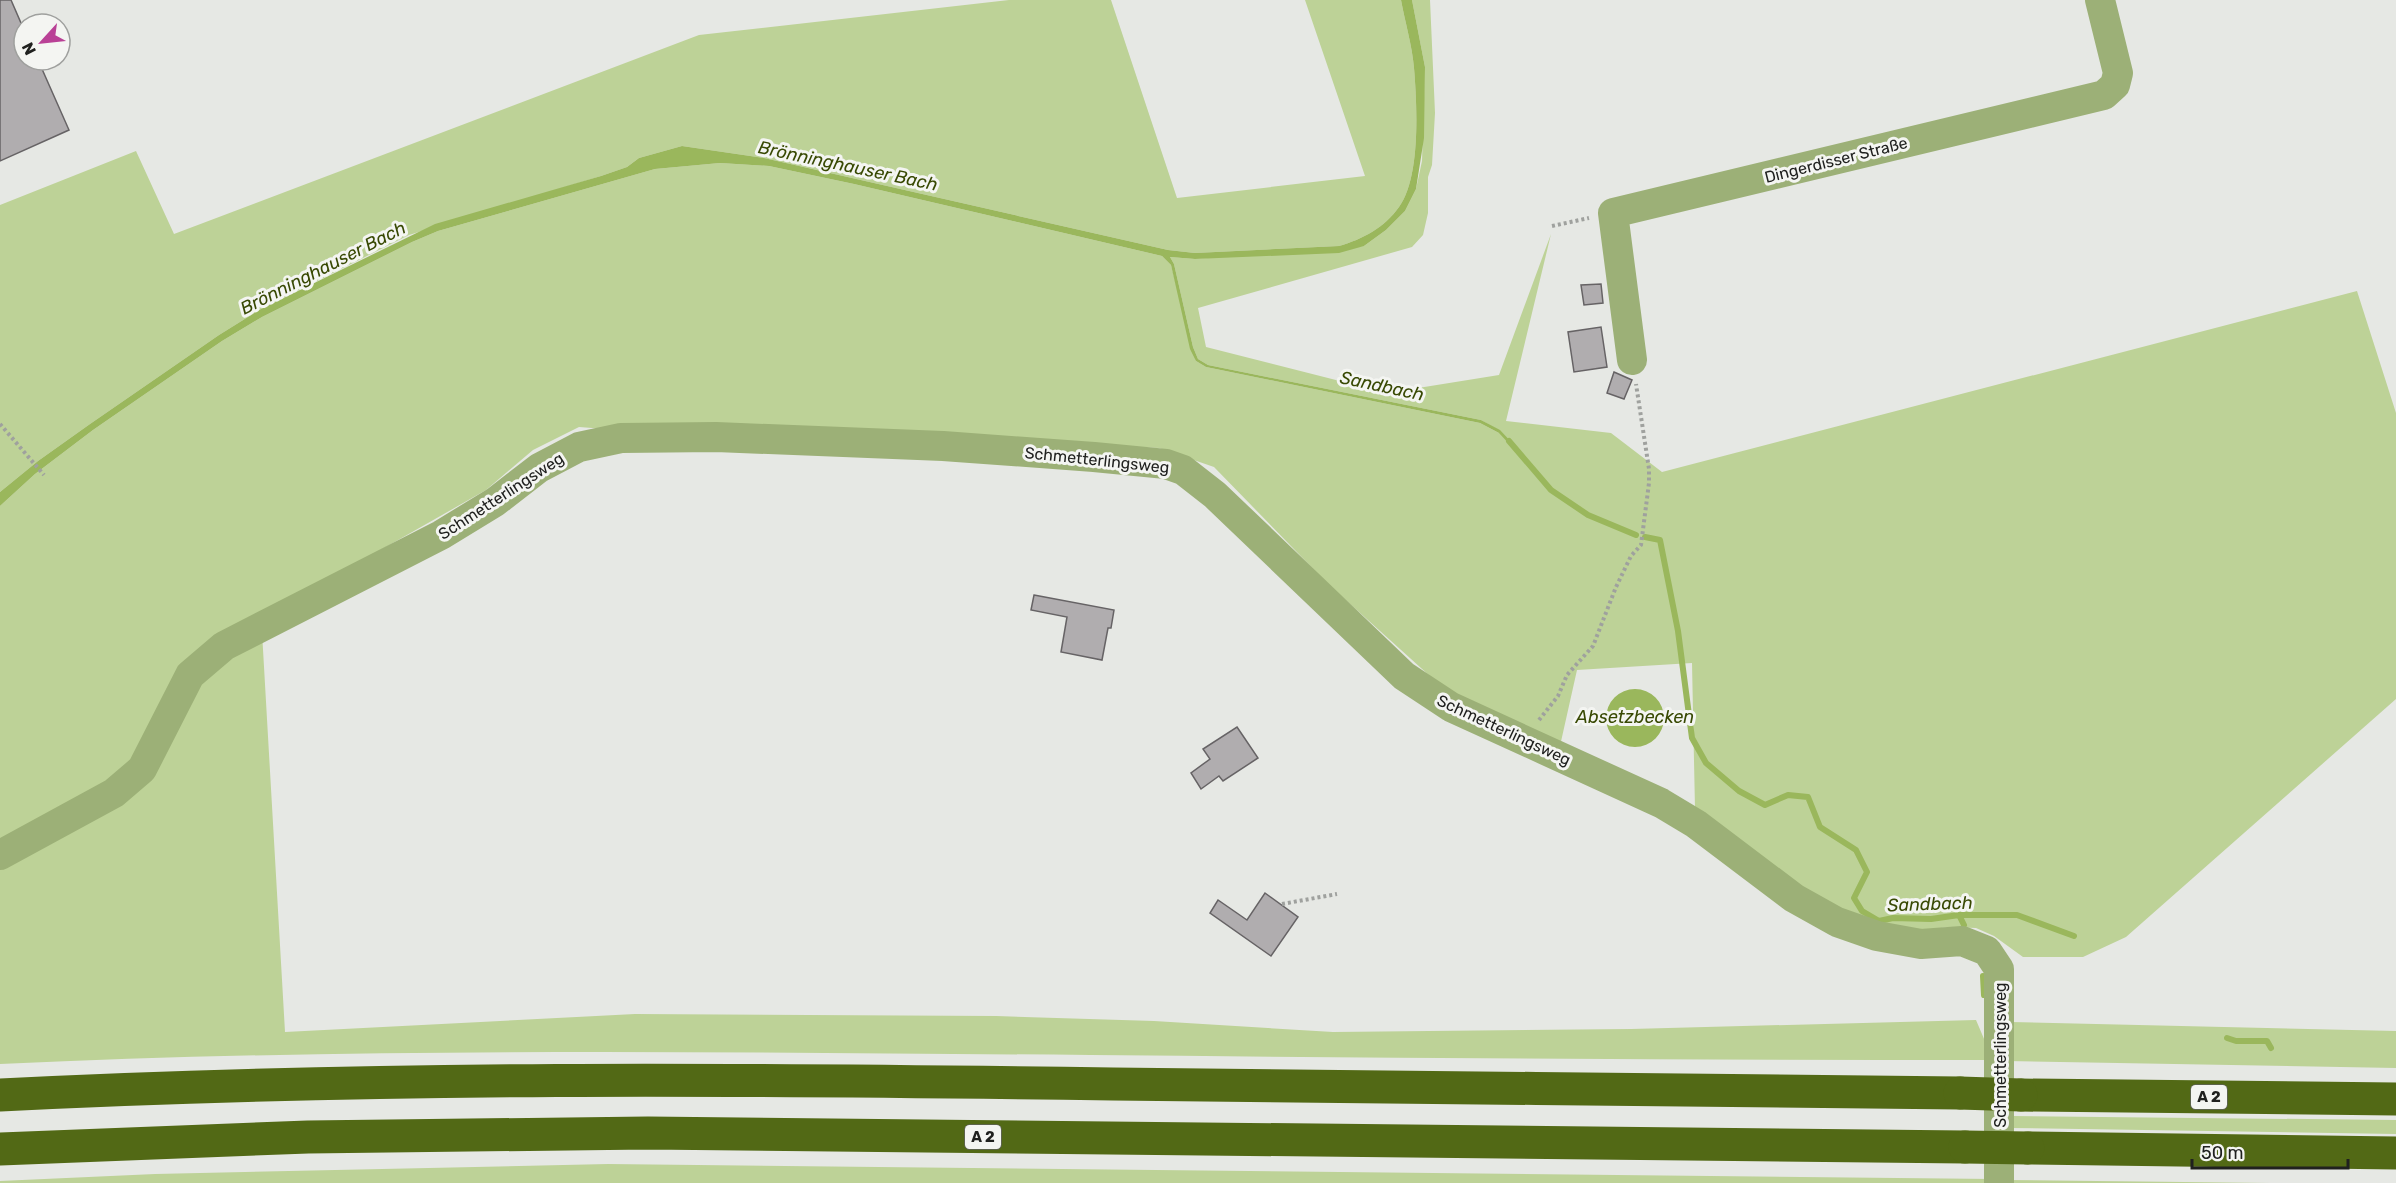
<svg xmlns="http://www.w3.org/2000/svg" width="2396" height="1183" font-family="Rubik,sans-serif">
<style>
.green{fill:#bdd297}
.water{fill:#9ab75c}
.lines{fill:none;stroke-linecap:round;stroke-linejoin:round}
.stream{stroke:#9ab75c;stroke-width:6}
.building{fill:#b0adaf;stroke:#666365;stroke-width:1.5}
.path{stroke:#9fa19e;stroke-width:4;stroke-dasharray:3 3;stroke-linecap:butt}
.minor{stroke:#9cb077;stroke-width:30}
.highway{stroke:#526915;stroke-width:33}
.highway-bridge{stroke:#526915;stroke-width:33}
.labels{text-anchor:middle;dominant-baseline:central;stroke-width:6;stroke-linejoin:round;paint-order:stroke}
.shield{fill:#f4f5f2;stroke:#60615e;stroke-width:1.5}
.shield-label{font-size:15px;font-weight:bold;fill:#20211f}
.street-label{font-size:16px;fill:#20211f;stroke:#f4f5f2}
.water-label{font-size:18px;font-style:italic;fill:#384903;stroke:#f4f5f2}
</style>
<rect width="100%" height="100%" fill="#e6e8e4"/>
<path class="green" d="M1009 0H1111L1177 198 1365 176 1305 0H1401C1405 22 1412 45 1414 68 1417 104 1421 177 1399 207 1384 228 1363 239 1339 246L1195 253 1168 250 764 158 682 146 639 158 627 167 601 176 409 235 259 310 219 335 90 424 38 461 0 492V205L136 151 174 234 699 35Z
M1412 0H1430L1435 113 1432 165 1428 177V213L1423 235 1412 247 1198 308 1206 347 1387 393 1499 375 1551 234 1506 421 1611 433 1662 472 2357 291 2396 413V699L2126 937 2083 957H2023L1994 936 1976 928 1949 927 1926 930 1889 928 1852 915 1798 885 1695 809 1692 663 1577 670 1560 746 1442 687 1328 584 1214 467 1159 448 832 434 632 431 579 427 533 450 486 490 212 646 116 782 0 845V506L35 474 93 430 222 341 262 317 412 242 438 231 655 169 720 163 769 166 854 184 1162 256 1171 265 1196 361 1206 367 1480 423 1499 433 1500 431 1481 420 1208 365 1198 359 1193 347 1174 264 1170 257 1195 259 1364 246 1386 230 1405 211 1416 189 1422 161 1425 67Z
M262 632 285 1032 635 1014 996 1016 1154 1021 1333 1032 1631 1029 1976 1020 1993 1060C1692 1060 1392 1058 1091 1055 727 1052 364 1047 0 1064V863L129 795 195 679Z
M2011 1022 2396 1031V1068L2006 1061Z
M2012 1116 2396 1120V1134L2011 1128Z
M608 1164 1993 1179 1991 1183H0V1181L155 1174Z
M2005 1180 2270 1183H2006Z"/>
<path class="water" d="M1401 0H1412L1425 67 1424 138 1416 189 1405 211 1386 230 1364 246 1339 253 1195 259 1170 257 1174 264 1193 347 1198 359 1208 365 1481 420 1500 430 1514 445 1512 447 1499 433 1480 423 1206 367 1196 361 1190 349 1171 265 1162 256 854 184 769 166 720 163 655 169 438 231 412 242 262 317 222 341 93 430 35 474 0 506V492L38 461 90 424 219 335 259 310 435 224 601 176 627 167 639 158 682 146 764 158 1168 250 1195 253 1339 246C1363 239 1384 228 1399 207 1421 177 1417 104 1414 68 1412 45 1405 22 1401 0Z
M1606 718a29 29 0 1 1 58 0a29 29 0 1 1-58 0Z"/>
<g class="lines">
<path class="stream" d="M1509 441 1551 490 1588 515 1636 535
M1645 537 1660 540 1678 631 1692 738 1706 763 1739 791 1765 805 1788 795 1808 797 1820 827 1856 850 1867 872 1854 898 1862 911 1879 921 1893 918 1931 919 1959 915H2017L2074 936
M1959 915 1964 925
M1983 976 1984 995
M2227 1038 2236 1041H2267L2271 1048"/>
</g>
<path class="building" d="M0 0H11L24 30V60H38L69 130 0 161Z
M1601 284 1603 303 1584 305 1581 285Z
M1601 327 1607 367 1574 372 1568 332Z
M1614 372 1632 380 1624 399 1607 393Z
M1034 595 1114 610 1111 628H1108L1102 660 1061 652 1067 617 1031 610Z
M1237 727 1258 758 1223 781 1219 776 1201 789 1191 773 1210 759 1203 749Z
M1265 893 1298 917 1271 956 1210 913 1218 900 1247 920Z"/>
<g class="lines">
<path class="path" d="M1552 226 1589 218
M0 424 44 475
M1539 720 1558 696 1567 675 1593 646 1616 587 1631 556 1641 545 1649 483V469L1636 384
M1282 904 1337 894"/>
<path class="minor" d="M1632 360 1613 213 2104 95 2115 85 2118 73 2100 0
M0 855 114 793 142 769 190 675 224 646 441 535 495 502 539 468 579 447 621 438 716 437 943 446 1094 457 1166 464 1183 470 1215 495 1404 676 1451 707 1661 803 1696 824 1794 898 1837 922 1877 936 1921 944 1962 941 1987 951 1999 969V1183"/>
<path class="highway" d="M0 1095C371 1076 742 1079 1113 1084 1395 1087 1678 1090 1960 1093
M2021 1095 2396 1099
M2028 1148 2396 1153
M0 1149 308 1137 648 1133 1965 1147"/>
<path class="highway-bridge" d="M1960 1093 2021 1095
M1965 1147 2028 1148"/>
</g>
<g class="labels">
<g class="shield">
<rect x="2191" y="1085" width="36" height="24" rx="4.5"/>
<rect x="965" y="1125" width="36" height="24" rx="4.5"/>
</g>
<g class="shield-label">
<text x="2209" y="1097">A 2</text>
<text x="983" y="1137">A 2</text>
</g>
<g class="street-label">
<text transform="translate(1836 160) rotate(-14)">Dingerdisser Straße</text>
<text transform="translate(1097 460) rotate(6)">Schmetterlingsweg</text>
<text transform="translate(501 496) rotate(-33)">Schmetterlingsweg</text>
<text transform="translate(1504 730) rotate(25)">Schmetterlingsweg</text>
<text transform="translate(2000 1055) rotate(-90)">Schmetterlingsweg</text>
</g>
<g class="water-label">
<text transform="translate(848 166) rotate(12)">Brönninghauser Bach</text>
<text transform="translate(323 268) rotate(-27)">Brönninghauser Bach</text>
<text transform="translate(1382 386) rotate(12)">Sandbach</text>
<text x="1635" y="717">Absetzbecken</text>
<text transform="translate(1930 904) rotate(-2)">Sandbach</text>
</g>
</g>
<g transform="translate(42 42) rotate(243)"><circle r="28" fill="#f4f5f2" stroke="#9fa09e" stroke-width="1.5"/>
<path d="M0-4.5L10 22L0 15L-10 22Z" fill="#b94196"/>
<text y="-9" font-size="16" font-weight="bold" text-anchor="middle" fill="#20211f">N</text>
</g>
<path d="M2192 1159v9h156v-9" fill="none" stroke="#20211f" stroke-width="3"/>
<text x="2201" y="1159" font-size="18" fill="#20211f" stroke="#f4f5f2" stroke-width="4.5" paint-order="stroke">50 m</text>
</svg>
